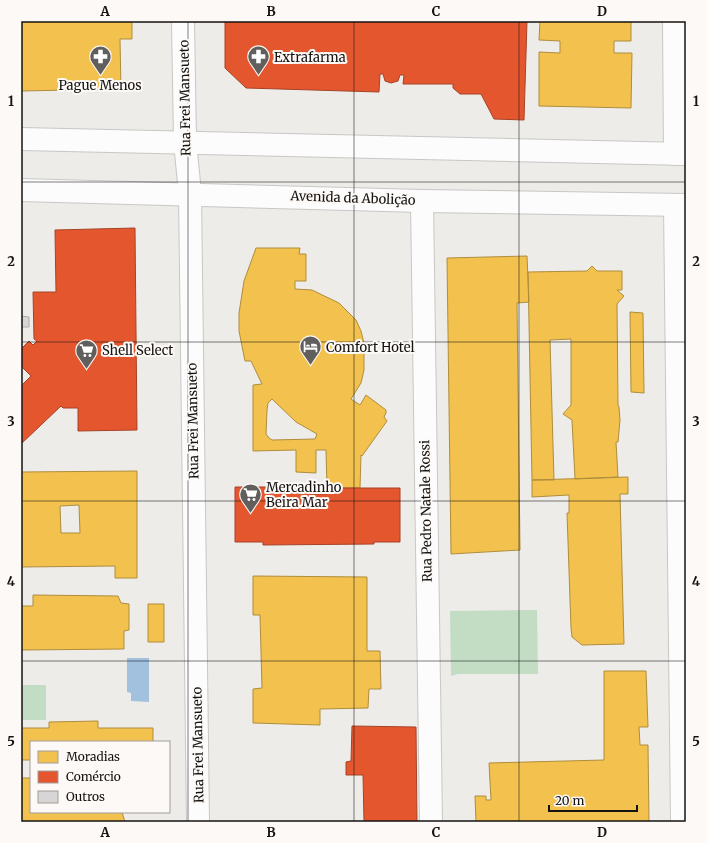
<svg xmlns="http://www.w3.org/2000/svg" width="707" height="843" font-family="Merriweather,serif">
<style>
.green{fill:#c3dcc4}
.water{fill:#a2c1df}
.homes{fill:#f2c14e;stroke:#af8d3c;fill-rule:evenodd}
.shops{fill:#e4572e;stroke:#a64326}
.building{fill:#d7d5d5;stroke:#aeadac}
.lines{fill:none;stroke-linecap:round;stroke-linejoin:round}
.minor-casing{stroke:#c9c7c6;stroke-width:24}
.tertiary-casing{stroke:#c9c7c6;stroke-width:24}
.primary-casing{stroke:#c9c7c6;stroke-width:24}
.minor{stroke:#fcfcfc;stroke-width:22}
.tertiary{stroke:#fcfcfc;stroke-width:22}
.primary{stroke:#fcfcfc;stroke-width:22}
.grid{fill:none;stroke:#141312;stroke-width:1;stroke-opacity:0.55}
.labels{text-anchor:middle;dominant-baseline:central;stroke-width:4;stroke-linejoin:round;paint-order:stroke}
.poi-label{font-size:13px;fill:#141312;stroke:#fcf9f6;text-anchor:start}
.street-label{font-size:13px;fill:#141312;stroke:#fcf9f6}
.neatline{fill:none;stroke:#141312;stroke-width:1.5}
.grid-label{font-size:13px;text-anchor:middle;font-weight:bold;fill:#141312}
</style>
<rect width="100%" height="100%" fill="#eeece9"/>
<path class="green" d="M537 610 538 674H458L451 676 450 611Z
M21 685H46V720H21Z"/>
<path class="water" d="M127 658H149V702L131 701V693L127 692Z"/>
<path class="homes" d="M21 21H132V39H120L121 89 21 91Z
M540 21H631V41H614V53H632L631 108 539 106V52L560 53V41L539 40Z
M256 248H300L299 254H306V281H295V289L312 290 339 303 356 320 361 331 364 343V370L361 383 351 399 360 405 366 395 386 410V413L384 417 387 421 362 456 361 455 360 488H327L326 450H316V473L296 472V450L253 451V385L262 384 251 361H245L239 331V313L244 281ZM272 399 296 422 317 434 315 439 272 440 269 438 266 434 267 410 268 403Z
M527 256 529 302 517 303 520 550 451 554 447 258Z
M592 266 597 271H622V290H617L624 296 617 304 618 405 619 407 620 420 618 442H616L618 477 575 479 572 420 563 414 571 405V339L550 340 554 480H532L528 272 587 271Z
M630 312 643 313 644 393 631 392Z
M137 471V578H115V566L21 567V472ZM79 505 80 533H61L60 506Z
M628 477V494H620L624 644 582 645 572 637 571 628 567 513H569V495L532 497V480Z
M253 576 367 577V651H380L381 689H369L368 708 320 709V725L253 723V689L262 688 260 615H253Z
M33 595 118 596 121 603 129 604V630L124 631V649L21 650V606H33Z
M148 604H164V642H148Z
M604 671H646L648 727H639L640 745H648L649 822H476L475 796H486V800H491L489 763 604 760Z
M98 721V728H153V742H31V760H21V728H49V722Z
M21 778H31V812H122L125 822H21Z"/>
<path class="shops" d="M225 21H527L524 120 494 119 481 94H460L453 88V84H403L404 75H400L398 81 391 83 385 81 383 74H380L379 92 246 88 225 68Z
M135 228 137 430 78 431V408H63L61 406 21 444V386L31 376 21 366V349L29 341 33 345 37 341 34 339 33 292H56L55 230Z
M235 487H310V494H327V488H400V542H374V544L263 545V542H235Z
M352 726 416 727 417 822H364L363 775H346V762L351 761Z"/>
<path class="building" d="M21 316 29 317V327H21Z"/>
<g class="lines">
<defs>
<path id="minor" d="M183 21 185 142 190 193 198 822
M422 201 431 822
M675 205 682 822"/>
<path id="tertiary" d="M674 21 675 154"/>
<path id="primary" d="M21 139 686 154
M21 190 422 201 686 205"/>
</defs>
<use href="#minor" class="minor-casing"/>
<use href="#tertiary" class="tertiary-casing"/>
<use href="#primary" class="primary-casing"/>
<use href="#minor" class="minor"/>
<use href="#tertiary" class="tertiary"/>
<use href="#primary" class="primary"/>
</g>
<path class="grid" d="M188 21V822M354 21V822M519 21V822M21 182H686M21 342H686M21 501H686M21 661H686"/>
<defs>
<symbol id="pharmacy-pin" viewBox="-11 -11 22 30"><path d="M0 17L-7.5 6A9.5 9.5 0 1 1 7.5 6Z" fill="#605f5d" stroke="#fcf9f6"/><path d="M-2-6h4v4h4v4h-4v4h-4v-4h-4v-4h4Z" fill="#fff"/></symbol>
<symbol id="hotel-pin" viewBox="-11 -11 22 30"><path d="M0 17L-7.5 6A9.5 9.5 0 1 1 7.5 6Z" fill="#605f5d" stroke="#fcf9f6"/><path d="M-6-4.5h1.5V1H6V5H4.5V3h-9V5H-6ZM-4 0a1.8 1.8 0 1 1 3.6 0ZM.5 0V-2.5h3Q6-2.5 6 0Z" fill="#fff"/></symbol>
<symbol id="supermarket-pin" viewBox="-11 -11 22 30"><path d="M0 17L-7.5 6A9.5 9.5 0 1 1 7.5 6Z" fill="#605f5d" stroke="#fcf9f6"/><path d="M-6-5.5h2.5l.6 2H6L4.5 2H-2.5L-4.4-4H-6ZM-1.5 3.2a1.3 1.3 0 1 0 .1 0ZM3 3.2a1.3 1.3 0 1 0 .1 0Z" fill="#fff"/></symbol>
</defs>
<g fill-rule="evenodd">
<use href="#pharmacy-pin" x="88" y="44" width="25" height="34"/>
<use href="#pharmacy-pin" x="246" y="44" width="25" height="34"/>
<use href="#hotel-pin" x="298" y="334" width="25" height="34"/>
<use href="#supermarket-pin" x="74" y="338" width="25" height="34"/>
<use href="#supermarket-pin" x="238" y="482" width="25" height="34"/>
</g>
<g class="labels">
<g class="poi-label">
<text x="274" y="57">Extrafarma</text>
<text x="100" y="85" text-anchor="middle">Pague Menos</text>
<text x="326" y="347">Comfort Hotel</text>
<text x="102" y="350">Shell Select</text>
<text x="266" y="487">Mercadinho<tspan x="266" dy="15">Beira Mar</tspan></text>
</g>
<g class="street-label">
<text transform="translate(185 98) rotate(-91)">Rua Frei Mansueto</text>
<text transform="translate(353 198) rotate(2)">Avenida da Abolição</text>
<text transform="translate(193 421) rotate(-91)">Rua Frei Mansueto</text>
<text transform="translate(426 511) rotate(-91)">Rua Pedro Natale Rossi</text>
<text transform="translate(198 745) rotate(-91)">Rua Frei Mansueto</text>
</g>
</g>
<rect width="707" height="843" fill="none" stroke="#fcf9f6" stroke-width="44"/>
<rect x="30" y="741" width="140" height="72" fill="#fcf9f6" stroke="#9f9d9b"/>
<rect x="38" y="751" width="20" height="12" fill="#f2c14e" stroke="#9f9d9b"/>
<text x="66" y="761" font-size="12" fill="#141312">Moradias</text>
<rect x="38" y="771" width="20" height="12" fill="#e4572e" stroke="#9f9d9b"/>
<text x="66" y="781" font-size="12" fill="#141312">Comércio</text>
<rect x="38" y="791" width="20" height="12" fill="#d7d5d5" stroke="#9f9d9b"/>
<text x="66" y="801" font-size="12" fill="#141312">Outros</text>
<path d="M549 805v6h88v-6" fill="none" stroke="#141312" stroke-width="2"/>
<text x="555" y="805" font-size="12" fill="#141312" stroke="#fcf9f6" stroke-width="3" paint-order="stroke">20 m</text>
<rect x="22" y="22" width="663" height="799" class="neatline"/>
<g class="grid-label">
<text x="105" y="16">A</text>
<text x="271" y="16">B</text>
<text x="436" y="16">C</text>
<text x="602" y="16">D</text>
<text x="11" y="106">1</text>
<text x="696" y="106">1</text>
<text x="11" y="266">2</text>
<text x="696" y="266">2</text>
<text x="11" y="426">3</text>
<text x="696" y="426">3</text>
<text x="11" y="586">4</text>
<text x="696" y="586">4</text>
<text x="11" y="746">5</text>
<text x="696" y="746">5</text>
<text x="105" y="837">A</text>
<text x="271" y="837">B</text>
<text x="436" y="837">C</text>
<text x="602" y="837">D</text>
</g>
</svg>
